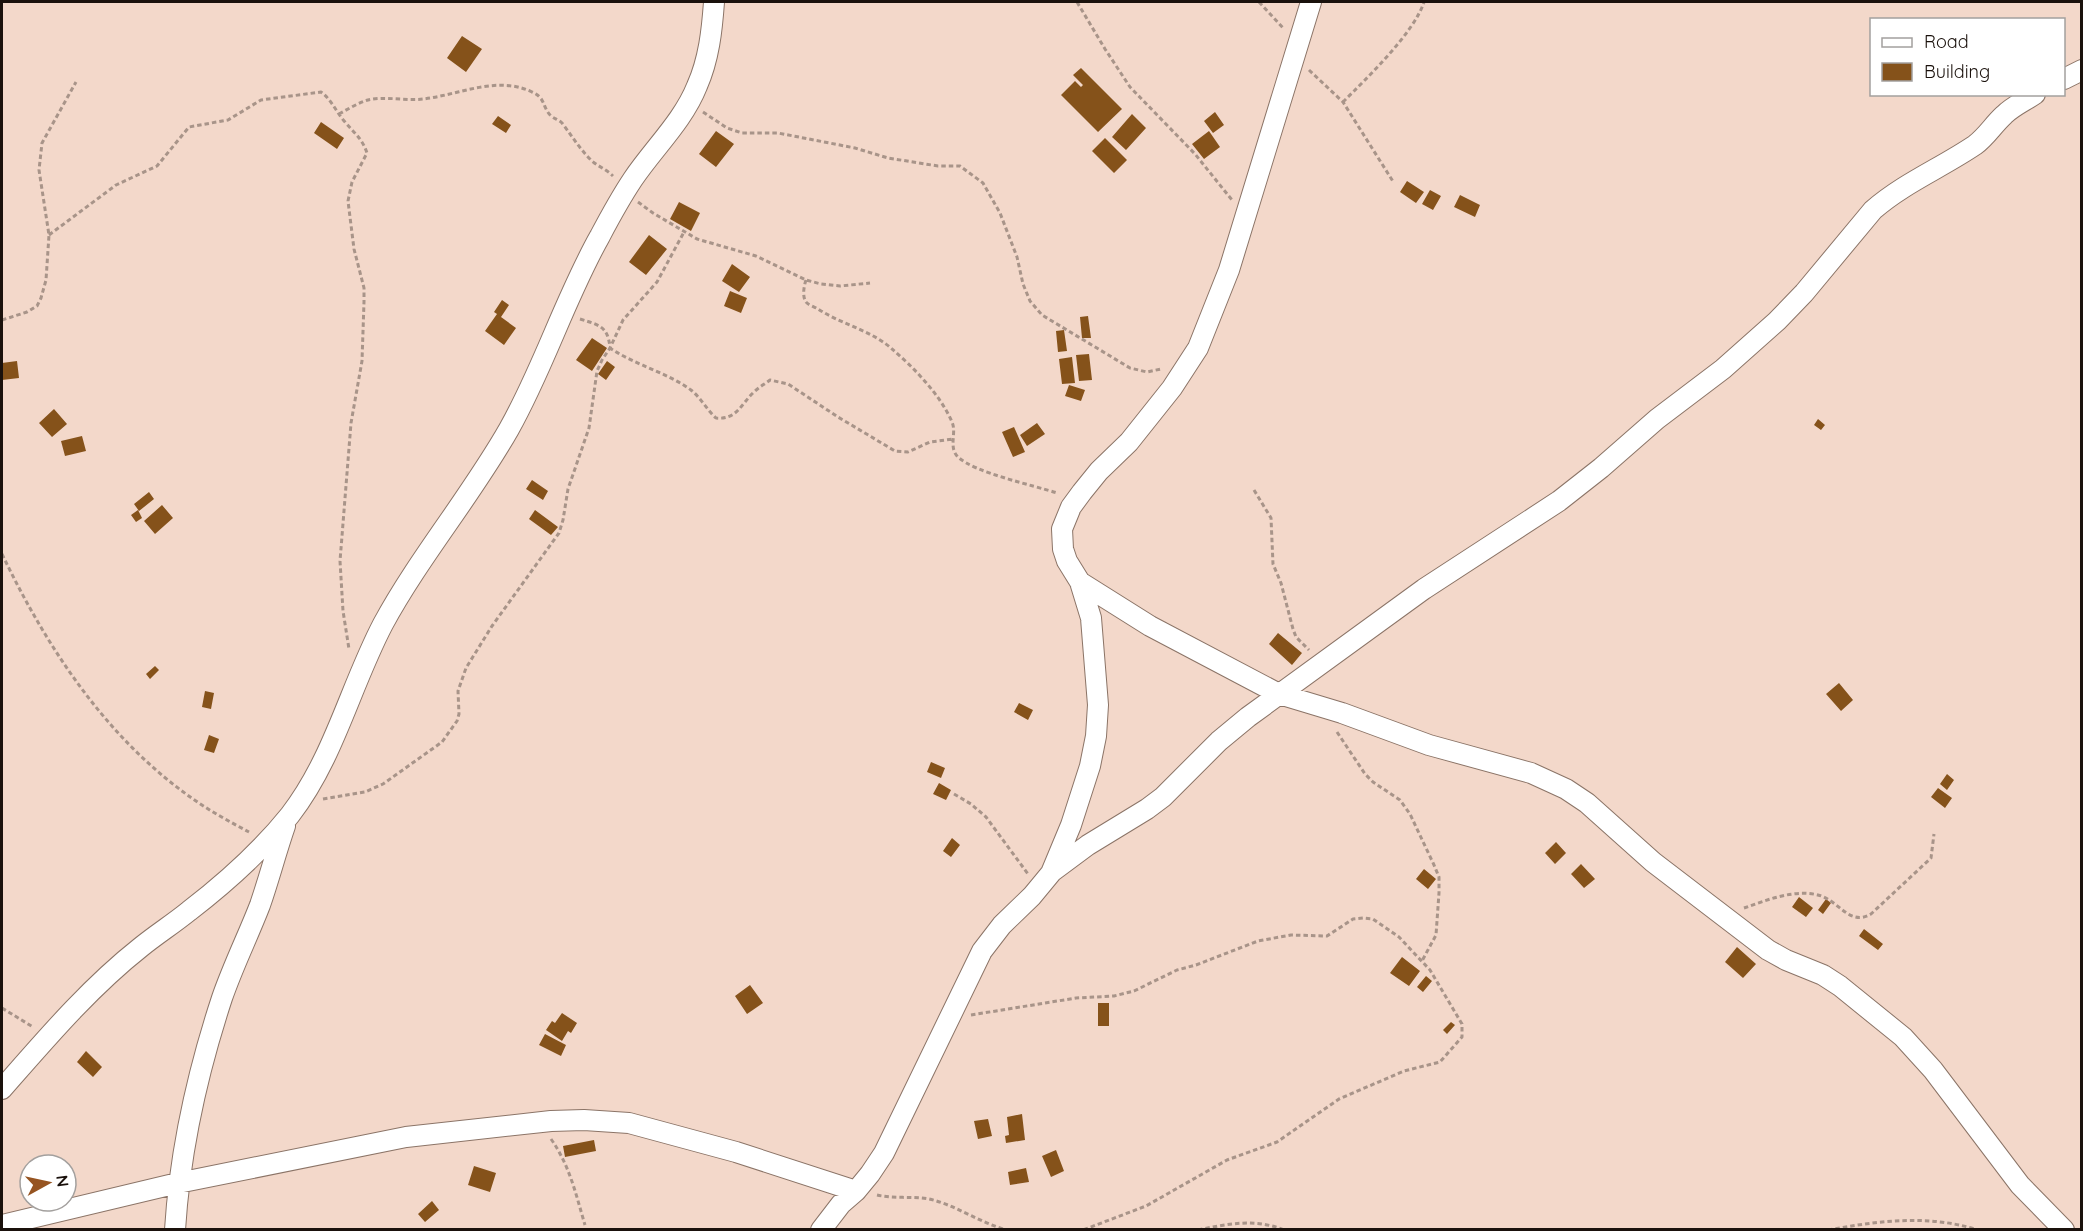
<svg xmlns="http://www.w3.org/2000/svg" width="2083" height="1231" font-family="Quicksand,sans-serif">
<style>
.building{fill:#85521a}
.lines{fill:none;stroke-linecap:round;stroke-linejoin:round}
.minor-casing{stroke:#8b7467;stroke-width:22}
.path{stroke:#a89489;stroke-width:3;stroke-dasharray:4.5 3;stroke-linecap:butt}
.minor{stroke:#fff;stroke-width:20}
</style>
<rect width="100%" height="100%" fill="#f3d8ca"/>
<path class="building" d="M462 36 482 49 466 72 447 58Z
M1081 68 1122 109 1098 132 1061 95 1075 81 1081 87 1083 85 1073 75Z
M1215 112 1224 125 1213 133 1204 121Z
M1132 114 1146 128 1126 150 1112 137Z
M498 116 511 125 506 133 492 124Z
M321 122 344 138 337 149 314 133Z
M716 131 734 144 716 167 699 154Z
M1209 131 1220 147 1204 159 1192 144Z
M1105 138 1127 160 1114 173 1092 151Z
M1407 181 1424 192 1416 203 1400 192Z
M1430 190 1441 196 1433 210 1422 204Z
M1460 195 1480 205 1475 217 1454 207Z
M679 202 700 213 691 231 670 219Z
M649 235 667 249 646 275 629 262Z
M732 264 750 277 739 292 722 281Z
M730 291 747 298 741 313 724 306Z
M502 300 509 305 501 317 516 328 504 345 485 331 497 314 494 312Z
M1088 316 1091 338H1082L1080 317Z
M1064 330 1067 351 1058 352 1056 331Z
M592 338 607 348 592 371 576 360Z
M1089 354 1092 380 1079 381 1076 355Z
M1072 357 1075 383 1062 384 1059 359Z
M17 361 19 378 2 380V363Z
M607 361 615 367 606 380 598 374Z
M1069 385 1085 390 1081 401 1065 396Z
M54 409 67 424 52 437 39 423Z
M1818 419 1825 425 1821 430 1814 425Z
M1037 423 1045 434 1027 446 1020 435Z
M1014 427 1025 452 1013 457 1002 432Z
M82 436 86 451 65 456 61 441Z
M532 480 548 491 543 500 526 489Z
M149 492 154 499 139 511 134 504Z
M162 505 173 518 155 534 144 521Z
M138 510 142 518 136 522 131 515Z
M535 510 558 527 551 535 529 519Z
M1278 633 1302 653 1292 665 1269 644Z
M155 666 159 670 150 679 146 674Z
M1839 683 1853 700 1841 711 1826 694Z
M205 691 214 693 211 709 202 707Z
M1019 703 1033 710 1028 720 1014 712Z
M209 735 219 739 214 753 204 750Z
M931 762 945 768 941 778 927 772Z
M1947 774 1954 780 1947 790 1940 784Z
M939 783 951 790 946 800 933 794Z
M1938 788 1952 798 1945 808 1931 797Z
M952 838 960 845 951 857 943 851Z
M1556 842 1566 853 1555 864 1545 853Z
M1581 864 1595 879 1584 888 1571 874Z
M1424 869 1436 879 1428 889 1416 879Z
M1799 897 1813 908 1806 917 1792 907Z
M1826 899 1831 903 1823 914 1818 910Z
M1864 929 1883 944 1878 950 1859 936Z
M1737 947 1756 964 1743 978 1725 962Z
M1402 957 1420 971 1409 986 1390 973Z
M1426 976 1432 981 1423 992 1417 987Z
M750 985 763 1003 747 1014 735 996Z
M1098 1003H1109V1026H1098Z
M562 1013 577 1023 571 1033 568 1031 562 1041 546 1030 552 1021 555 1023Z
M1451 1022 1455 1025 1447 1034 1443 1030Z
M545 1034 566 1045 561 1056 539 1045Z
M86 1051 102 1067 93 1077 77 1062Z
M1022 1114 1025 1140 1006 1143 1005 1136 1009 1135 1007 1117Z
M988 1119 992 1136 978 1139 974 1121Z
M594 1140 596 1151 565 1157 563 1146Z
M1056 1150 1064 1171 1051 1177 1042 1156Z
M474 1166 496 1173 490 1192 468 1185Z
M1026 1168 1029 1182 1010 1185 1008 1172Z
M432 1201 439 1210 425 1222 418 1214Z"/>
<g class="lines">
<defs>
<path id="minor" d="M2064 79 2082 70
M1080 582 1150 626 1279 694 1342 713 1429 745 1531 773 1566 789 1587 803 1653 862 1768 950 1786 960 1823 975 1840 986 1903 1037 1933 1070 2020 1185 2064 1230
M1053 871 1088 845 1147 809 1163 797 1219 741 1248 717 1424 589 1559 501 1601 468 1657 419 1723 369 1777 321 1804 293 1873 210C1904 183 1941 168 1975 145 1987 136 1993 125 2004 115 2013 106 2025 101 2035 94
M2 1089C45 1040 89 988 141 947 157 934 173 924 189 911 224 884 262 850 290 815 334 758 350 687 383 624 420 556 471 496 509 429 544 367 565 298 600 236 610 217 621 197 633 179 654 148 683 121 697 86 709 59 712 30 714 2
M2 1225 178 1183 406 1137 551 1121 584 1120 629 1123 736 1152 856 1191
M175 1230C180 1149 197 1074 222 998 233 966 248 936 260 905 269 879 276 852 285 826
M821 1230 841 1204 856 1191 870 1174 884 1153 982 951 1002 925 1032 896 1051 873 1071 825 1090 766 1096 736 1098 705 1091 618 1080 582 1067 561 1063 549 1062 529 1071 507 1082 492 1099 471 1129 442 1172 388 1198 348 1229 270 1311 2"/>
</defs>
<use href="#minor" class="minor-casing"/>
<path class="path" d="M1077 2 1105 49 1130 87 1195 154 1232 200
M1259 2 1284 29
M1309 70 1343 102 1394 183
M1343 102C1367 78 1414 33 1424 2
M703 112 727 128 742 133H778L855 148 888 158 938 166H960L983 183 1000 213 1017 257 1023 284 1030 301 1042 315 1130 368 1147 372 1161 369
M339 114C348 109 358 103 368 100 385 96 405 101 423 99 459 95 497 75 532 92 546 98 542 107 551 116 555 119 559 120 562 123 572 136 579 148 591 160 597 166 606 169 613 176
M638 202 653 213 697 239 756 256 806 280 821 284 840 286 870 283
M49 235 116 185 157 166 189 127 228 120 261 100 321 92C332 100 336 112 345 122 354 133 362 138 367 153L352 182 348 201 354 249 364 288V302L362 361 351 423 340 561 343 611 349 649
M806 280C804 286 802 296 806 302 808 305 815 307 818 309 841 324 870 330 891 348 913 367 940 394 952 422 957 433 948 447 958 457 975 473 1033 485 1057 493
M580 319C599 325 608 326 610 348 635 365 668 373 691 390 701 398 707 410 716 418 737 420 741 404 754 392 759 387 765 384 770 380L788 384 838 417 895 451 908 452 930 442 953 439
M2 320 27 312 37 306 41 298 46 280 49 235 39 170 42 143 76 82
M1254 490 1271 518 1273 564 1281 583 1293 629 1296 637 1309 650
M2 554C49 652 112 747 205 807 219 816 234 824 249 832
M1337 732 1365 774 1373 782 1400 800 1410 814 1434 865 1439 877V893L1436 935 1422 961
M954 794 971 804 986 817 1028 874
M323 799 365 792 383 784 442 742 457 721 459 714 458 691 466 668 492 626 559 533 563 520 568 489 589 428 597 371 602 360 610 348 623 320 657 282 684 232
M1744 908C1767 900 1794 889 1818 895 1839 900 1849 927 1871 914L1931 858 1934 834
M2 1008 33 1027
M971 1015 1076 998 1114 996 1134 991 1177 970 1196 965 1258 941 1291 935 1327 936 1353 919 1363 918 1373 919 1399 937 1430 970 1462 1024V1037L1440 1062 1404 1071 1339 1099 1277 1142 1227 1160 1146 1206 1083 1230
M551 1139C570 1166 576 1195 585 1225
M877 1195C894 1199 912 1196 929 1199 956 1205 980 1223 1007 1230
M1198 1230C1227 1224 1255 1218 1284 1230
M1828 1230C1878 1221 1928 1214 1978 1230"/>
<use href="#minor" class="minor"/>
</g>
<rect width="2083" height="1231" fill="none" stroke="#1a110c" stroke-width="6"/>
<rect x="1870" y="18" width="195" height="78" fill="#ffffff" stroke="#a3a09e" stroke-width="1.5"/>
<rect x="1882" y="38" width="30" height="9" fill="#ffffff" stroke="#a3a09e" stroke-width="1.5"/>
<text x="1924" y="48" font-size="18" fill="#1a110c">Road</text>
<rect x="1882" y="63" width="30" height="18" fill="#85521a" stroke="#a3a09e" stroke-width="1.5"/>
<text x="1924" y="78" font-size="18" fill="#1a110c">Building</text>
<g transform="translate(48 1183) rotate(82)"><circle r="28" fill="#ffffff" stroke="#a3a09e" stroke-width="1.5"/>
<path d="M0-4.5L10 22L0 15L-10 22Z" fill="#965421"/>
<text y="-9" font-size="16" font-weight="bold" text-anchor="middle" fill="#1a110c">N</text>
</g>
</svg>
